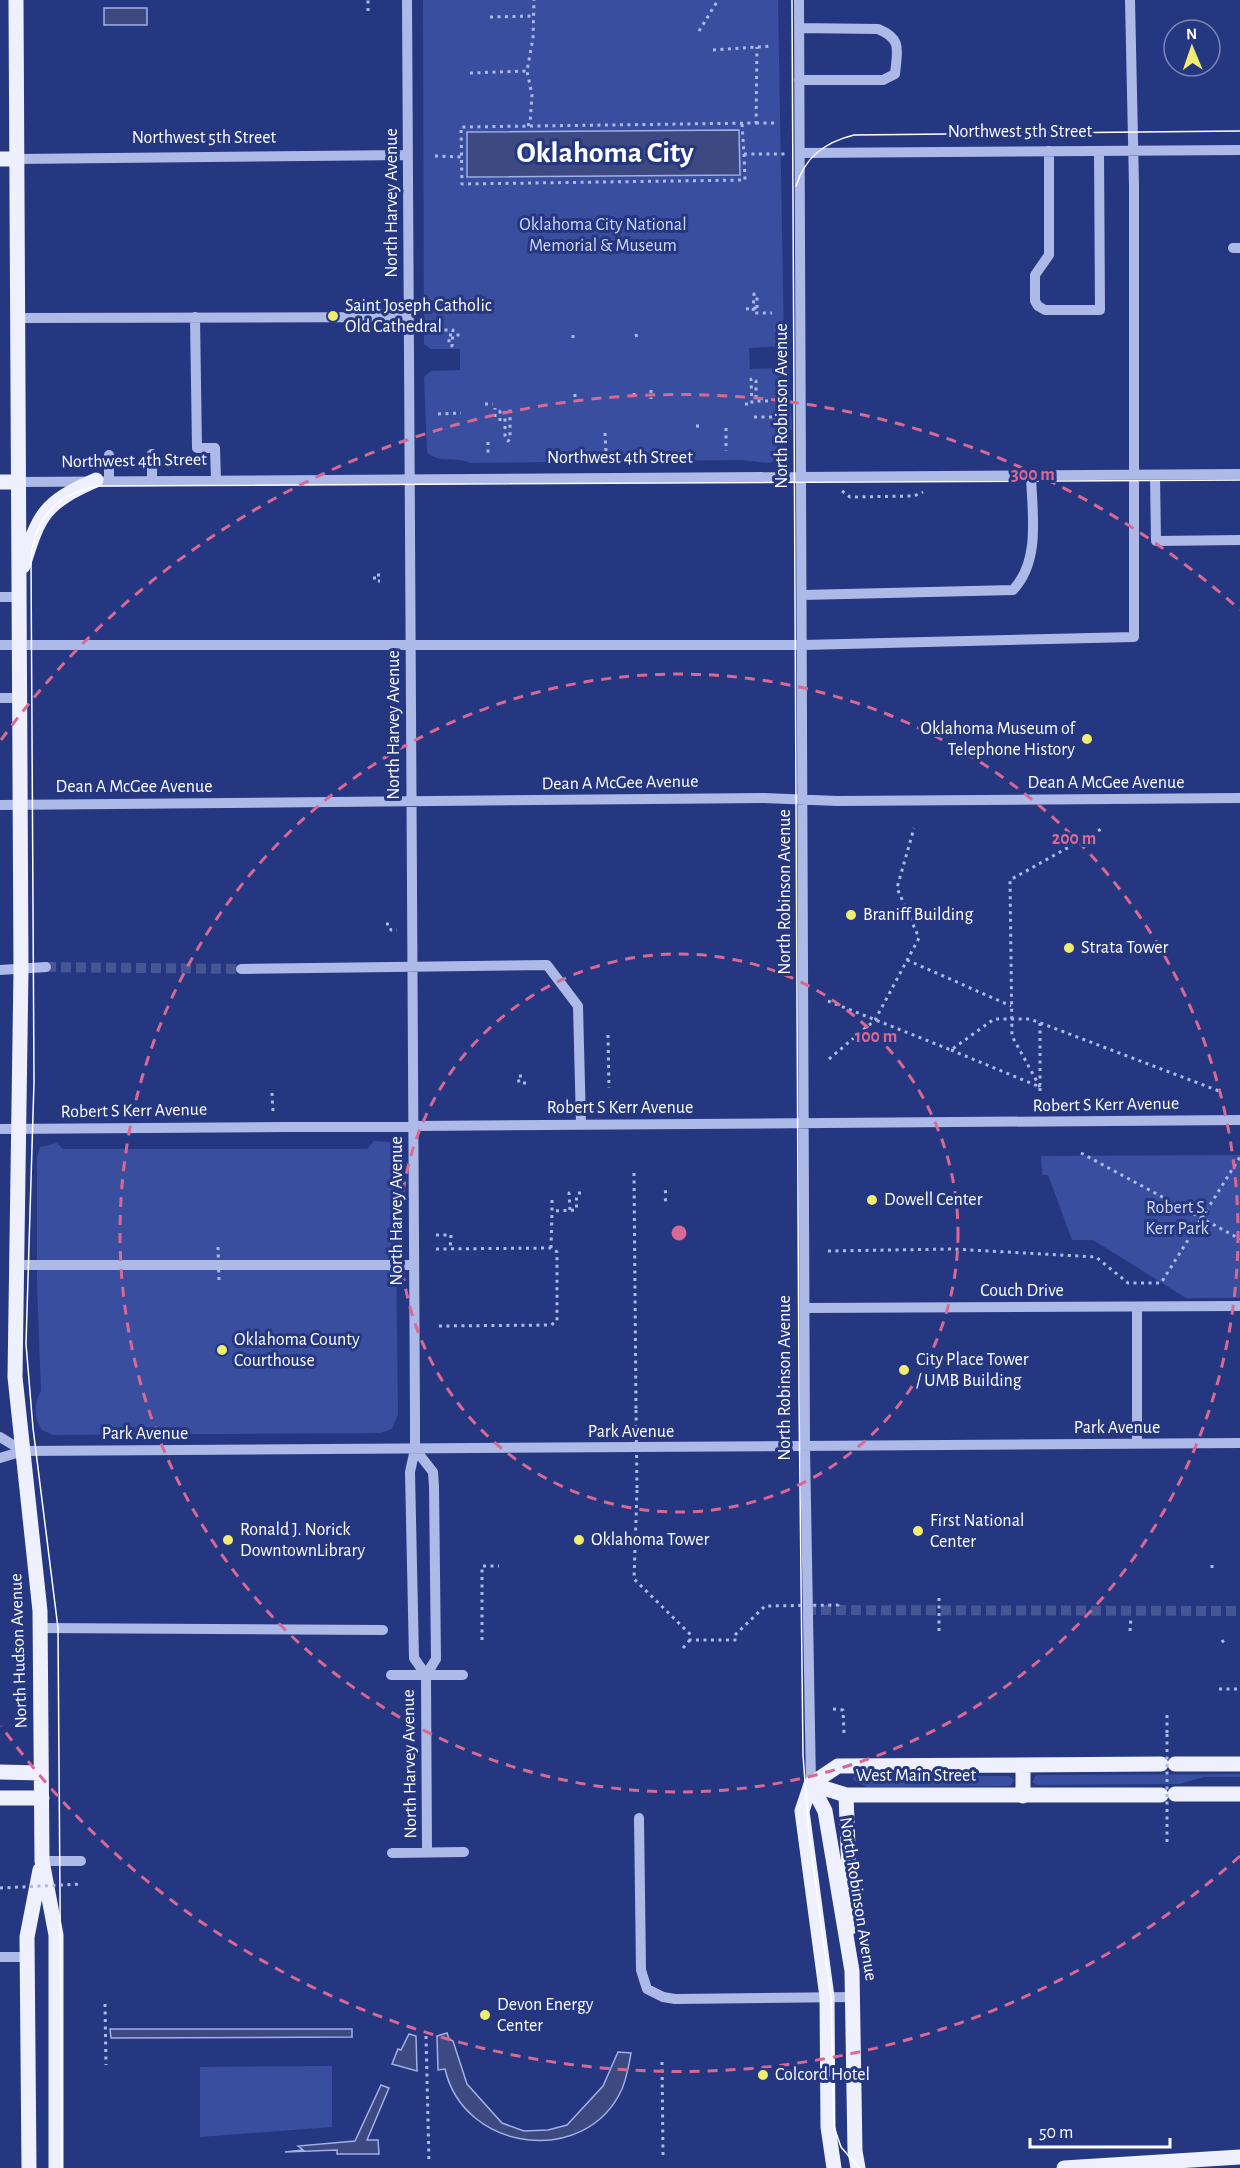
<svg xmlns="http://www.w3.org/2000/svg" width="1240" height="2168" font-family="'Alegreya Sans',sans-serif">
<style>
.green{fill:#394e9f}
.water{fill:#3d4981;stroke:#a1b0e7;stroke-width:1.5}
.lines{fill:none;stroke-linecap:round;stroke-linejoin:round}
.minor-tunnel{stroke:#465594;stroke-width:10;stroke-dasharray:10 5;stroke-linecap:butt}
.path{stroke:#adb9e7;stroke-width:3;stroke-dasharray:3 4.5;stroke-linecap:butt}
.minor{stroke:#adb9e7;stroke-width:10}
.major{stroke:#eef0fd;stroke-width:15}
.tram{stroke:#fff;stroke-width:1.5}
.path-bridge{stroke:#adb9e7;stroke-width:3;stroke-dasharray:3 4.5;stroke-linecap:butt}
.ring{fill:none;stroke:#d76994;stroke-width:3;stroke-dasharray:10 8}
.poi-dot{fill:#f0eb71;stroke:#253781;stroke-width:2}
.labels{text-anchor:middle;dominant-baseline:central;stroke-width:6;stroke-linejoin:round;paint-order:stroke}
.street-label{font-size:18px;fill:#fff;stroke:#253781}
.park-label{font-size:18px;fill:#d0d8f5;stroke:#253781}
.poi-label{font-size:18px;fill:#fff;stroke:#253781;text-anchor:start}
.town-label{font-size:30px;font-weight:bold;fill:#fff;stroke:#253781}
.centre{fill:#d76994;stroke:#253781;stroke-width:3}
.ring-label{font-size:18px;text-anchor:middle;font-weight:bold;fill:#d76994;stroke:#253781;stroke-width:6;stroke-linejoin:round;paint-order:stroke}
</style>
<rect width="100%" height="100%" fill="#253781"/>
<path class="green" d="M423 0H778L784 342 781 346 749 348 750 369 782 368 789 371 792 429 784 436 781 458 769 463 741 460 470 463C457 456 438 464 427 452L424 377 431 371 460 370V349H431L424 344Z
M374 1141 389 1142 397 1150 398 1209H402L403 1244 396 1252 398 1414 392 1429 381 1433 53 1435 42 1430C33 1418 34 1403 41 1391L37 1285V1157L40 1147 57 1143 63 1149H367Z
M1240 1155V1298H1186L1093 1240H1072L1048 1175H1042L1041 1156Z
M1240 1774V1777H1204L1179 1784 1037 1785 1032 1782 1036 1775Z
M855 1776H1009L1014 1780 1010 1786 867 1787 852 1779Z
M332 2066V2127L200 2137V2067Z"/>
<path class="water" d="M104 8H147V25H104Z
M739 130 740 175 467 177V132Z
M110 2029H352V2037L111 2038Z
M447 2033 449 2039 453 2041 467 2084 502 2123 524 2131 548 2130 567 2125 603 2086 618 2052 631 2053C629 2065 627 2077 622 2089 586 2168 464 2152 445 2069L438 2070 437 2036Z
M409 2034 416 2036 417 2071 392 2064 398 2049 401 2050Z
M381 2085 389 2088 367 2140H378L379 2154H337V2150L285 2152 303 2150 298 2146 355 2141Z"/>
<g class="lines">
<path class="minor-tunnel" d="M46 967 241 969
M806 1610 1240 1611"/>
<path class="path" d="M368 11V0
M490 17 533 16
M699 31 718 0
M713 50 772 46
M470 73 527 71
M756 123H774
M742 124 744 154H787
M527 125 530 124 532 95 527 71 533 38 534 0
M744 154 745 180 462 184 461 127 756 123 757 47
M435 156 462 157
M757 308V295L754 294 753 313H772
M437 330H453L452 346 449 344V335
M636 334 637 339
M573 335V339
M651 390V399
M634 393V399
M575 394V400
M485 404H493
M745 404H752L751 379 753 378 756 381V401H771
M438 414 461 413
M495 417V408
M754 417H772
M500 421V411H505V436L508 441 510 439V408
M696 426H703
M726 428V451
M605 433 606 452
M488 442V453
M842 491 850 497 914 496 923 492
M380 575H374L375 581H380
M386 924H389L391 930H397
M907 960 1011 1006
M828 1001 951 1050 994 1019H1030L1219 1091
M1040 1023V1085
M608 1035 609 1088
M951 1050 1040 1087V1093
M829 1059 875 1020 919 938 897 888 914 828
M526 1083H519L518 1076H526
M1040 1087 1012 1036 1010 880 1103 828
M272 1093 273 1112
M1081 1153 1240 1239
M634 1173 636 1410
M664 1192 671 1191
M578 1193H582
M575 1199H582
M552 1200V1211L578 1210
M664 1200 671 1199
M575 1206H582
M570 1210 569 1193H574
M436 1235H451L450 1249
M551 1248 552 1211
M436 1249 551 1248 557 1252V1321L551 1325 437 1326
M828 1251 953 1249 1096 1257 1128 1283H1161L1240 1157
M637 1490 634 1579 691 1635 690 1640H735V1635
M1212 1565V1568
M1130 1631 1131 1617
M482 1640V1566H499
M1222 1640 1226 1646
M683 1648 690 1640
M1219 1689H1240
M833 1709 843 1710 844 1733
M1167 1715V1734
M105 2004 106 2065
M426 2036 429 2163
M662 2062 663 2156"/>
<path class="minor" d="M407 0 415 1418V1449L410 1472 414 1658 426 1675
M799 0 805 1447 811 1784
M799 28 878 29C903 39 897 51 895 74L883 80H799
M1049 151V255L1035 275V301L1038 306 1045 310H1100L1099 151
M800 153 1240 150
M17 159 408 155
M1233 248H1240
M195 317 197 448H215L216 480
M17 318 409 317
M152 454V480
M109 455V480
M1155 475 1156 541 1240 540
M18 482 1240 474
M803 595 1013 590C1041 560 1032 513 1031 475
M0 597H19
M0 645H803L1134 637V186L1130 0
M0 698H20
M0 805 764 798 837 801 1240 798
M241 969 547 965 578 1006 581 1124
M0 970 46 967
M0 1129 1240 1120
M15 1265H414
M1137 1307V1444
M805 1308 1240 1306
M0 1437 23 1451
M415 1449 433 1472 434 1487 436 1659 426 1675 427 1852
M0 1458 23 1451 1240 1443
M40 1628 383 1630
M391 1675H463
M639 1818 641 1970 647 1989 663 1997 675 1999 853 1997
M392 1853 464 1852
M42 1861H81
M0 1957H27"/>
<path class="major" d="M16 0 21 970 15 1377 40 1611 42 1861 56 1935V2168
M0 159H17
M0 482H18
M23 566C39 514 44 503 96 480
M1175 1764H1240
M1023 1765V1796
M0 1772 41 1773
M811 1784 825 1811 852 1971 855 2151 858 2168
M811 1784 802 1811 827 1997 828 2127 834 2168
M811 1784 838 1766 1161 1764
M811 1784 846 1795H1161
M1175 1794H1240
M846 1795 851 1927
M0 1798H42
M29 2168 27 1937 40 1870
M1064 2168 1240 2157"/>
<path class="tram" d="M792 0 799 1398 803 1755 809 1834 831 1997 834 2127 841 2147 859 2168
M796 186C805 157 825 142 854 135L1240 131
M62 2168 58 1628 33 1428 26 1344 34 1082 31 559C34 517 59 492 100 486L1240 480"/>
<path class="path-bridge" d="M746 309 757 308
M449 335H461
M218 1247 219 1281
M636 1410 637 1490
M939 1598V1632
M735 1635 765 1606 838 1605V1601
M1167 1734V1845
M0 1888 82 1884"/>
</g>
<g class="ring">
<circle cx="679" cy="1233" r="279"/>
<circle cx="679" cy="1233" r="559"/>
<path d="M1240 1856A838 838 0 0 1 1 1726M1 740A838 838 0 0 1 1240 610"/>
</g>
<g class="poi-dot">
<circle cx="333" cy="316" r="6"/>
<circle cx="1087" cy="739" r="6"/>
<circle cx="851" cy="915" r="6"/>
<circle cx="1069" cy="948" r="6"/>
<circle cx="872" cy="1200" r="6"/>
<circle cx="222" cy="1350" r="6"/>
<circle cx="904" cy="1370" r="6"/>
<circle cx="918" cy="1531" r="6"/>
<circle cx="228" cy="1540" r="6"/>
<circle cx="579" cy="1540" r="6"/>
<circle cx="485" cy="2015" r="6"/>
<circle cx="763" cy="2075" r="6"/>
</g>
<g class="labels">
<g class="street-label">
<text x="1020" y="132">Northwest 5th Street</text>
<text x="204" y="138">Northwest 5th Street</text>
<text transform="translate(392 203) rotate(-90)">North Harvey Avenue</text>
<text transform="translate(782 406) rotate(-90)">North Robinson Avenue</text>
<text x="620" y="458">Northwest 4th Street</text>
<text transform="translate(134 461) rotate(-1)">Northwest 4th Street</text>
<text transform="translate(394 725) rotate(-90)">North Harvey Avenue</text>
<text transform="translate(620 783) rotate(-1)">Dean A McGee Avenue</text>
<text x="1106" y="783">Dean A McGee Avenue</text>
<text x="134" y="787">Dean A McGee Avenue</text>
<text transform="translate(785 892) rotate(-90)">North Robinson Avenue</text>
<text transform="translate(1106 1105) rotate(-1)">Robert S Kerr Avenue</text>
<text x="620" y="1108">Robert S Kerr Avenue</text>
<text transform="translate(134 1111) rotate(-1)">Robert S Kerr Avenue</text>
<text transform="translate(397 1211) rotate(-90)">North Harvey Avenue</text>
<text x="1022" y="1291">Couch Drive</text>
<text transform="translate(785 1378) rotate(-90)">North Robinson Avenue</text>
<text x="1117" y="1428">Park Avenue</text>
<text x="631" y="1432">Park Avenue</text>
<text x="145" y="1434">Park Avenue</text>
<text transform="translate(19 1651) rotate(-92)">North Hudson Avenue</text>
<text transform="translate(410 1764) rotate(-91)">North Harvey Avenue</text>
<text x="916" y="1776">West Main Street</text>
<text transform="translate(858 1899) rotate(81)">North Robinson Avenue</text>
</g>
<g class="park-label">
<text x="603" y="225">Oklahoma City National<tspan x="603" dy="21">Memorial &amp; Museum</tspan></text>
<text x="1177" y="1208">Robert S.<tspan x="1177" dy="21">Kerr Park</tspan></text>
</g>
<g class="poi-label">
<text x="345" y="306">Saint Joseph Catholic<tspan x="345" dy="21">Old Cathedral</tspan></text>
<text x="1075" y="729" text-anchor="end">Oklahoma Museum of<tspan x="1075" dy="21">Telephone History</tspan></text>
<text x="863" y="915">Braniff Building</text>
<text x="1081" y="948">Strata Tower</text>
<text x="884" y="1200">Dowell Center</text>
<text x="234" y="1340">Oklahoma County<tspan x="234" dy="21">Courthouse</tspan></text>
<text x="916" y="1360">City Place Tower<tspan x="916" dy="21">/ UMB Building</tspan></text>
<text x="930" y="1521">First National<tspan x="930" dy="21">Center</tspan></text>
<text x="240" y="1530">Ronald J. Norick<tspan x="240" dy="21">DowntownLibrary</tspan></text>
<text x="591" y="1540">Oklahoma Tower</text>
<text x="497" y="2005">Devon Energy<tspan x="497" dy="21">Center</tspan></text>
<text x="775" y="2075">Colcord Hotel</text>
</g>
<g class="town-label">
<text x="605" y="153">Oklahoma City</text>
</g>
</g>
<circle cx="679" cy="1233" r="9" class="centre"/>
<g class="ring-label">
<text x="1033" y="480">300 m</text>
<text x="1074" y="844">200 m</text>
<text x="876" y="1042">100 m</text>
</g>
<g transform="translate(1192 48) rotate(358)"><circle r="28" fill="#253781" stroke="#7c87b3" stroke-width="1.5"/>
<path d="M0-4.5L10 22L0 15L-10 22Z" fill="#f0eb71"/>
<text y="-9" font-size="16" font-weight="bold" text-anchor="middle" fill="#ffffff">N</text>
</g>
<path d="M1030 2138v9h140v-9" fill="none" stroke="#ffffff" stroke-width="3"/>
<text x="1039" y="2138" font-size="18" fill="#ffffff" stroke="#253781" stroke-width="4.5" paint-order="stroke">50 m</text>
</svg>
